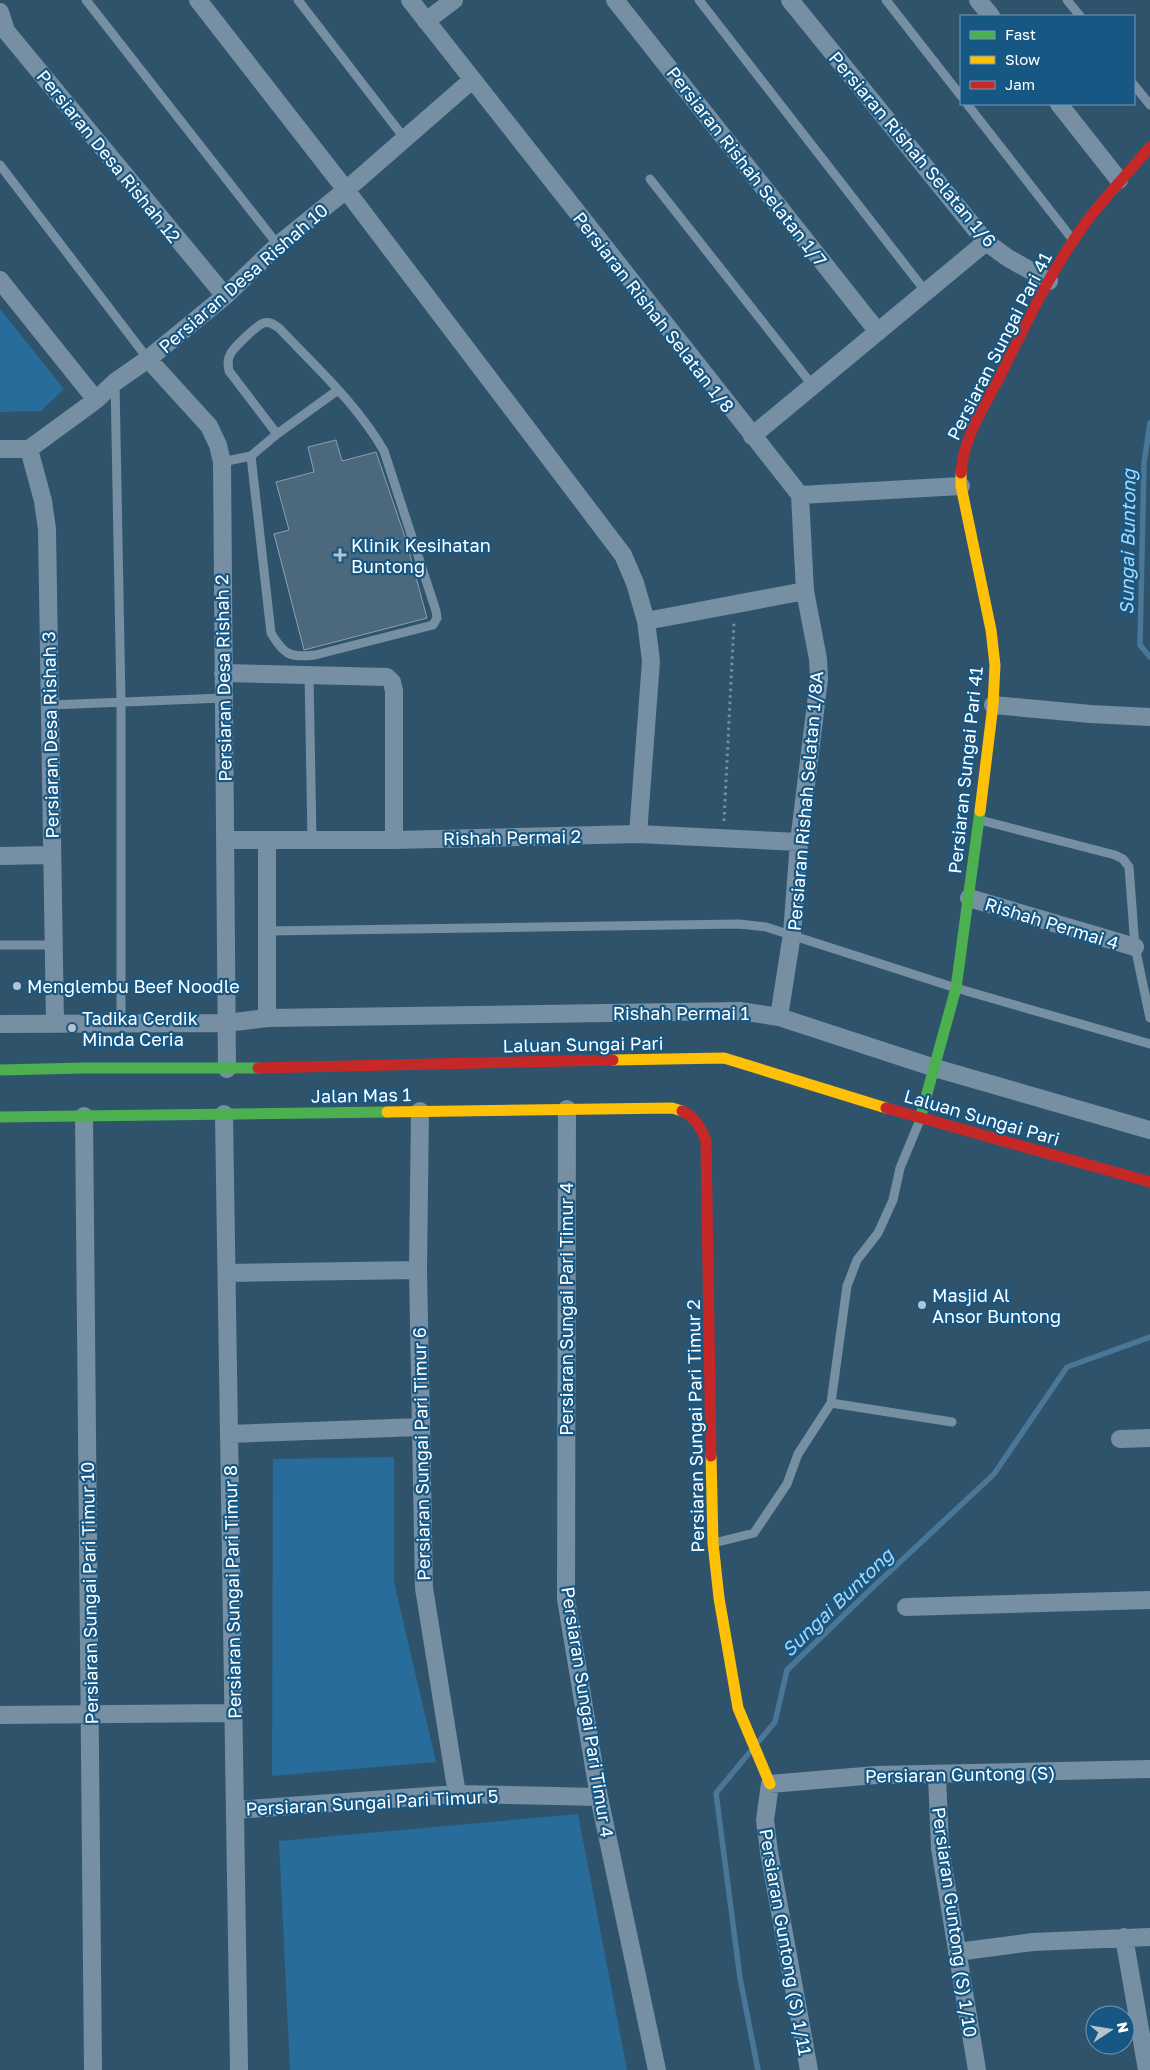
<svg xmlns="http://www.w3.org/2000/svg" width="1150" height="2070" font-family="'Golos Text',sans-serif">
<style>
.green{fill:#276c9a}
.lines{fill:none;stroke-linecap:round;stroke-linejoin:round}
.stream{stroke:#497798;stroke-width:5.5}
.building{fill:#4c687c;stroke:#8aa0b0}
.path{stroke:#768fa2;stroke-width:3;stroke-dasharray:2.5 4;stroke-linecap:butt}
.lane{stroke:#768fa2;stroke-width:9}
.street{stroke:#768fa2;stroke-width:18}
.fast{stroke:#4caf50;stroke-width:11}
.slow{stroke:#ffc107;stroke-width:11}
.jam{stroke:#c62828;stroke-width:11}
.poi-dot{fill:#b7c3cc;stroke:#175784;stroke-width:2}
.labels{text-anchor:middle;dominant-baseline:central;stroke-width:4.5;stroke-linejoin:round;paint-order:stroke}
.street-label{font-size:18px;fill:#fff;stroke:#175784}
.poi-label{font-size:18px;fill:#fff;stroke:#175784;text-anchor:start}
.water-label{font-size:19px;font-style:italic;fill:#a7d6f4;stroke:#175784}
</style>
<rect width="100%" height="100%" fill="#30536c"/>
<path class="green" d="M0 309 64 389 41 411 0 412Z
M394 1457V1582L436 1762 272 1776 273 1459Z
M578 1814 627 2070H290L279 1841Z"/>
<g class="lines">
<path class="stream" d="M1150 423 1144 463 1140 645 1150 657
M759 1741 775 1722 787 1670 870 1590 994 1474 1067 1367 1150 1337
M750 1752 716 1793 740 1978 758 2070"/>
</g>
<path class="building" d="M336 440 342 461 376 452 406 540 427 618 304 650 274 534 289 530 276 482 314 472 308 447Z"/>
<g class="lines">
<path class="path" d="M724 821 734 622"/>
<path class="lane" d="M86 0 278 245
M298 0 405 139
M699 0 926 292
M886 0 961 96
M1067 0 1080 16
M1134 85 1150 105
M967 104 1073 240
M0 165 148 359
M650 179 813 386
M115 382 121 701V1023
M277 434 338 390
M222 462 251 456 277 434 229 371C228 365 227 360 230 355 232 349 258 324 264 323 270 321 274 325 279 328 316 367 357 404 384 451L436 611 437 618 433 625 315 655C290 658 284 655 271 633L251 456
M309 674 312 840
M50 705 223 698
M980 820 1115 855 1123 859 1129 867 1135 947 1150 1018
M267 931 739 924 766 927 956 988 1150 1044
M0 945H54
M831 1403 952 1422
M714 1543 754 1533 787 1484 798 1454 831 1403 847 1286 857 1260 878 1233 893 1200 900 1168 920 1120"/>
<path class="street" d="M198 0 346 190 623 555 635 583 646 621 651 661 638 834
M410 0 800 495 961 486
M615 0 878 332
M790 0 986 242 1008 258 1049 281
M978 0 991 16
M0 12 6 31 225 296
M426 21 454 0
M1059 104 1119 180
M0 280 96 400
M148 359 209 426 218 445 222 462 227 1069
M752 436 986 242
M0 449H29L96 400 115 382 148 359 225 296 278 245 346 190 472 80
M29 449 43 501 47 529 55 1023
M646 621 805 591
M223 673 387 677 392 682 394 691V840
M993 705 1091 714 1150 717
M225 840H394L638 834 799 842
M0 856 52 855
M969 898 1135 947
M779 1017 792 934 799 842 819 679 818 659 805 591 800 495
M267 1018V841
M0 1024 226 1023 267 1018 740 1011 779 1017 935 1068 1150 1130
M567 1109 566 1599 599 1797 657 2070
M420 1111 418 1270 424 1588 457 1794
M224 1114 239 2070
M84 1116 93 2070
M228 1273 418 1270
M229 1434 420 1427
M1120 1439 1150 1438
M906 1607 1150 1600
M0 1715 234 1713
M937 1775 940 1848 977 2070
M235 1810 457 1794 599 1797
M1124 1937 1147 2070
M957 1952 1033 1942 1150 1937
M809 2070 769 1852 765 1820 770 1784 876 1775 1150 1769"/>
<path class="fast" d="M0 1070 84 1068H258
M0 1117 387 1112
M920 1119 956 988 980 811"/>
<path class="slow" d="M961 473V486L991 630 995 665 993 705 980 811
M613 1060 724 1058 886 1108
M387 1112 672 1108 682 1111
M711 1456 713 1543 719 1598 738 1708 770 1784"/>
<path class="jam" d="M961 473C963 439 983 408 999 378 1022 332 1044 284 1073 241 1095 207 1124 178 1150 147
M258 1068 613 1060
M886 1108 1150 1182
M682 1111C695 1117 701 1128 706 1141L711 1456"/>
</g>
<g class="poi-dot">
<path d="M337.5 547.5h5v5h5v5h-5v5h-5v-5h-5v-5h5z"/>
<circle cx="17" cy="986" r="5"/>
<circle cx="72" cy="1028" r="5"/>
<circle cx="922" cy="1305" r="5"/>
</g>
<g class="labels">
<g class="street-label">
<text transform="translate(913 149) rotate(50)">Persiaran Rishah Selatan 1/6</text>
<text transform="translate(109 156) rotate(51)">Persiaran Desa Rishah 12</text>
<text transform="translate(747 166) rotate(52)">Persiaran Rishah Selatan 1/7</text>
<text transform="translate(243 278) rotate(-41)">Persiaran Desa Rishah 10</text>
<text transform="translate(654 312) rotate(52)">Persiaran Rishah Selatan 1/8</text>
<text transform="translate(999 346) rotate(-63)">Persiaran Sungai Pari 41</text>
<text transform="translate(223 678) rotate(-91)">Persiaran Desa Rishah 2</text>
<text transform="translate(50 735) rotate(-91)">Persiaran Desa Rishah 3</text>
<text transform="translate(965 770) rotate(-84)">Persiaran Sungai Pari 41</text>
<text transform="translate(805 801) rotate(-85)">Persiaran Rishah Selatan 1/8A</text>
<text transform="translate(512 837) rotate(-1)">Rishah Permai 2</text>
<text transform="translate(1052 923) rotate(17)">Rishah Permai 4</text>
<text x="681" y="1013">Rishah Permai 1</text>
<text transform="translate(583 1044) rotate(-1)">Laluan Sungai Pari</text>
<text transform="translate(361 1095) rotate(-1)">Jalan Mas 1</text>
<text transform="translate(982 1117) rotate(16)">Laluan Sungai Pari</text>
<text transform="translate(566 1309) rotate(-90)">Persiaran Sungai Pari Timur 4</text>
<text transform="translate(695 1426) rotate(-91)">Persiaran Sungai Pari Timur 2</text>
<text transform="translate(421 1454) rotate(-91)">Persiaran Sungai Pari Timur 6</text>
<text transform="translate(232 1592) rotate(-91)">Persiaran Sungai Pari Timur 8</text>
<text transform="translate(89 1593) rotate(-91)">Persiaran Sungai Pari Timur 10</text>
<text transform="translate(588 1712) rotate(81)">Persiaran Sungai Pari Timur 4</text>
<text transform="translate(960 1774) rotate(-1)">Persiaran Guntong (S)</text>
<text transform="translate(372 1802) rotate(-3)">Persiaran Sungai Pari Timur 5</text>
<text transform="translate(955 1922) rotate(82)">Persiaran Guntong (S) 1/10</text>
<text transform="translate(786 1942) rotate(80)">Persiaran Guntong (S) 1/11</text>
</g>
<g class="poi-label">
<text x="351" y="545">Klinik Kesihatan<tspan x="351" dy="21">Buntong</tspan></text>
<text x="27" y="986">Menglembu Beef Noodle</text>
<text x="82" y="1018">Tadika Cerdik<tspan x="82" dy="21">Minda Ceria</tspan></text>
<text x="932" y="1295">Masjid Al<tspan x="932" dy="21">Ansor Buntong</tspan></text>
</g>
<g class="water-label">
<text transform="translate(1127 542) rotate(-89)">Sungai Buntong</text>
<text transform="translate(837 1602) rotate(-44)">Sungai Buntong</text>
</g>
</g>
<rect x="960" y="15" width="175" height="90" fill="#175784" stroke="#749ab5"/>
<rect x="970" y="31" width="25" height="8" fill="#4caf50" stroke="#749ab5"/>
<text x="1005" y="40" font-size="15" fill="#ffffff">Fast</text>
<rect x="970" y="56" width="25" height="8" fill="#ffc107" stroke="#749ab5"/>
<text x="1005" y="65" font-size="15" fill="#ffffff">Slow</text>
<rect x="970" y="81" width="25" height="8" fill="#c62828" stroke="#749ab5"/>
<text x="1005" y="90" font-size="15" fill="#ffffff">Jam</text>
<g transform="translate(1110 2030) rotate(78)"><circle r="24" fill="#175784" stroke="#749ab5"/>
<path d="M0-4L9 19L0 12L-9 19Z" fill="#b7c3cc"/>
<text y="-8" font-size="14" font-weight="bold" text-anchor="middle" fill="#ffffff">N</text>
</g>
</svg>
